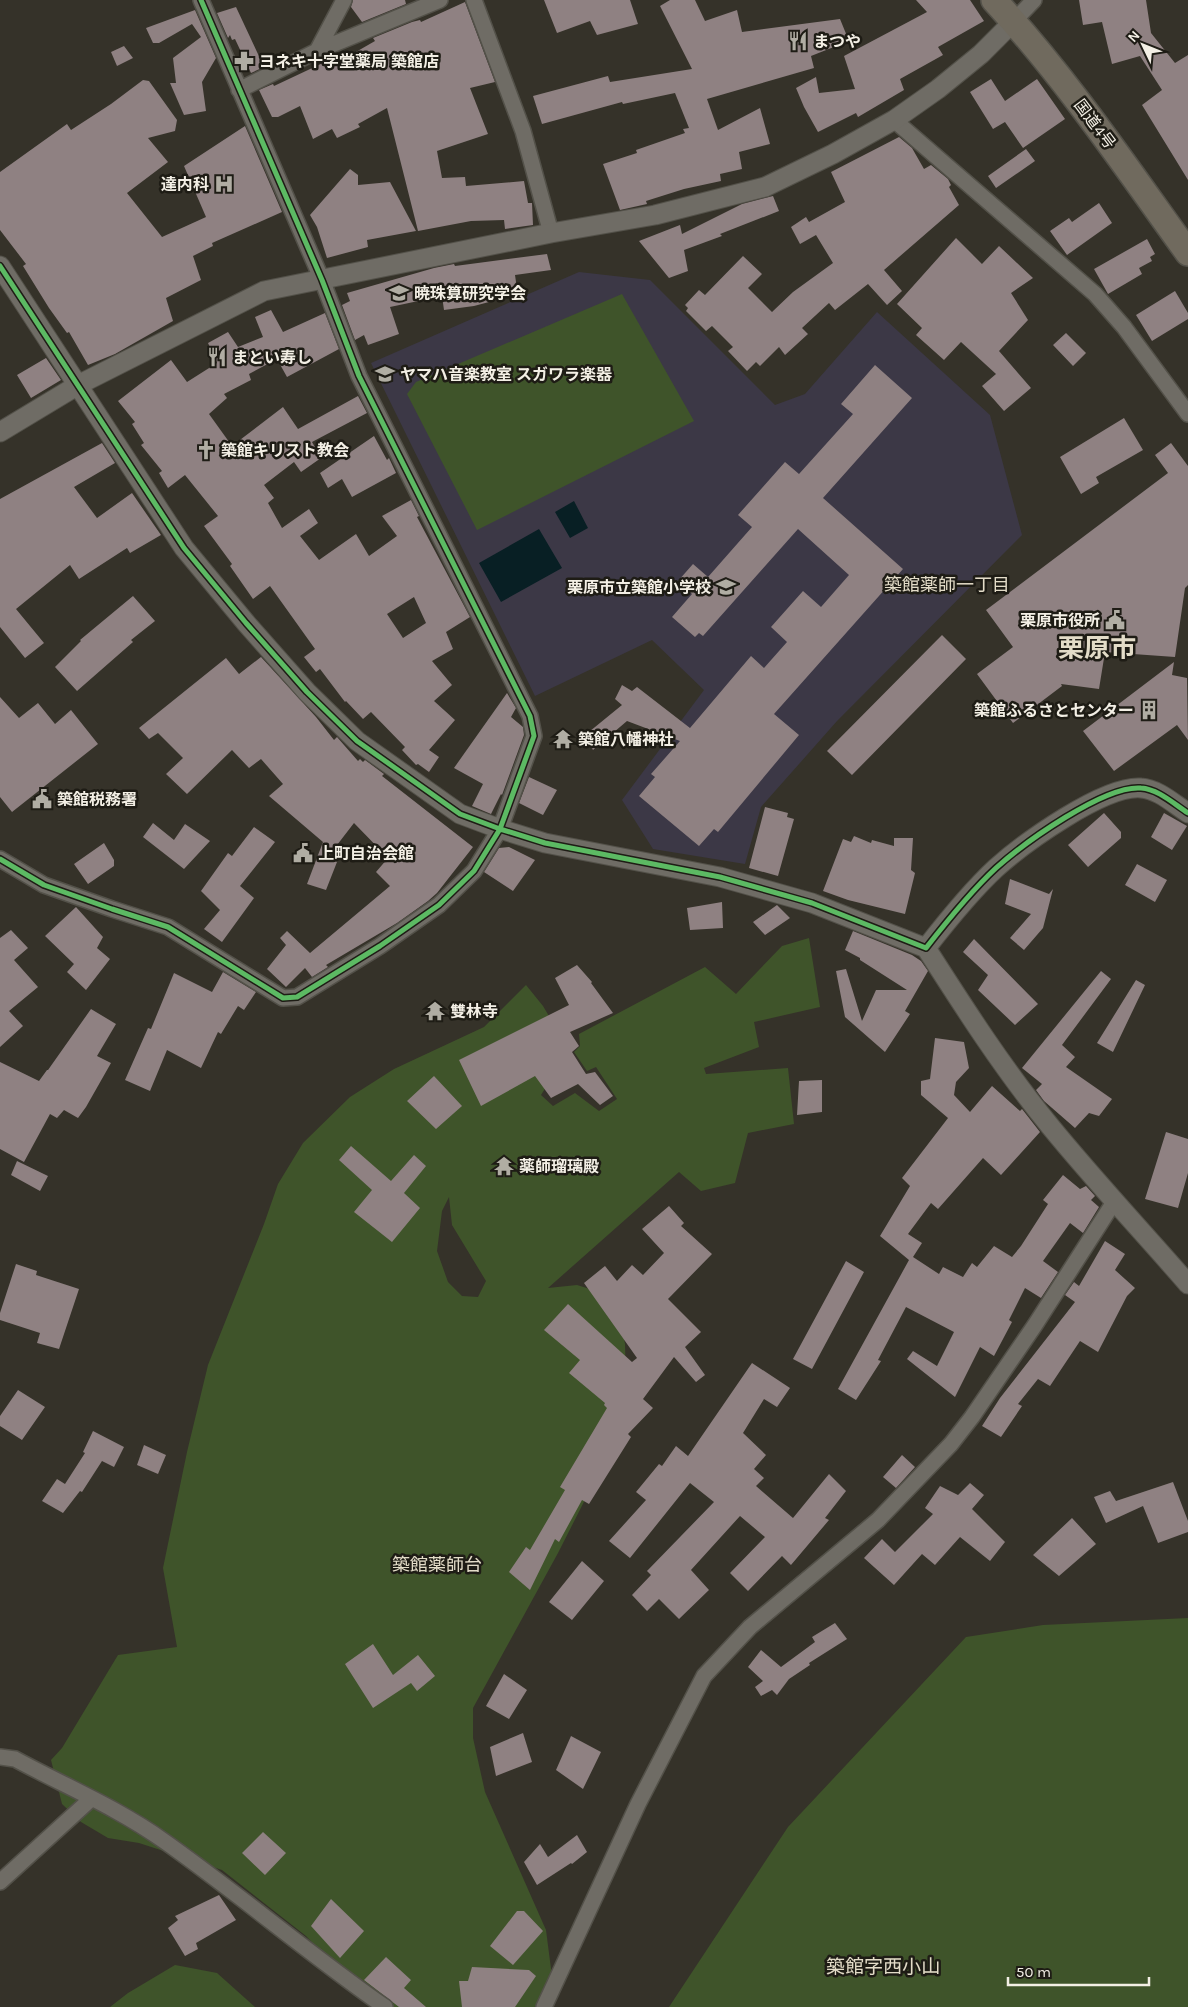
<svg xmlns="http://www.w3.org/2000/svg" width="1188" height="2007" font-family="Karla,'Noto Sans JP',sans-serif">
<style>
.education{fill:#3c3846}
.green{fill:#3f542a;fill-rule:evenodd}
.water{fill:#081f24}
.building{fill:#8f8182;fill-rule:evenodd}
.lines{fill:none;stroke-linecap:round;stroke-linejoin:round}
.minor-casing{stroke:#535149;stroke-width:18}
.tertiary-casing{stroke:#535149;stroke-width:21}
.trunk-casing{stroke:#535149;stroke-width:28}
.minor{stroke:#6f6c65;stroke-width:15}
.tertiary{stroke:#6f6c65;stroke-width:19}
.trunk{stroke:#706a5e;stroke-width:25}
.cycleway-casing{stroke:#1e1c15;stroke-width:8}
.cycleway{stroke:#5cba63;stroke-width:5}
.labels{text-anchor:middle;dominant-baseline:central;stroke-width:5;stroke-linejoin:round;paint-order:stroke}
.poi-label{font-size:16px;font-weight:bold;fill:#f3efe5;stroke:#1e1c15;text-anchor:start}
.street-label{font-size:16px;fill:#f3efe5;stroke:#1e1c15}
.neighbourhood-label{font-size:18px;fill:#e3dcc8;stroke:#1e1c15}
.quarter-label{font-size:19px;fill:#e3dcc8;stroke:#1e1c15}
.town-label{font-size:26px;font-weight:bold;fill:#e3dcc8;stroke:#1e1c15}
</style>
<rect width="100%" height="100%" fill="#353229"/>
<path class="education" d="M579 272 650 280 775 405 805 394 877 312 990 415 1022 535 837 721 761 807 745 864 653 849 622 800 704 690 652 640 535 696 371 363Z"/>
<path class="green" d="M622 294 694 421 477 530 407 394 416 382Z
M809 938 820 1007 754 1022 759 1047 704 1068 706 1074 788 1068 794 1124 748 1133 735 1183 701 1191 679 1172 548 1288 577 1285 606 1294 619 1312 625 1344 626 1382 592 1486 558 1553 473 1708V1738L485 1792 546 1930 554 1992 550 2007H374L306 1936 222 1870 139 1843 108 1838 81 1822 62 1804 51 1760 62 1748 118 1655 177 1647 163 1568 187 1452 208 1365 264 1224 278 1184 303 1143 350 1097 394 1069 484 1027 526 985 543 1006 559 1033V1066L541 1095 553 1106 575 1093 599 1111 617 1099 596 1067 587 1071 574 1052 580 1046 579 1034 705 967 736 994 782 946ZM449 1197 452 1225 486 1281 478 1297 462 1296 448 1282 437 1251 442 1211Z
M1188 1618V2007H669L788 1827 966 1637 1043 1625Z
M175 1965 217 1973 255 2007H110L128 1993Z"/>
<path class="water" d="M574 501 588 528 570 538 555 512Z
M539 529 562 568 501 602 479 563Z"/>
<path class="building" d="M353 0H405L406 4 362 22 351 7Z
M544 0H630L638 24 597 35 590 21 557 33Z
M670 0H695L705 21 737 10 742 32 840 19 849 41 811 56 814 68 707 99 718 130 760 108 770 144 739 152 742 169 720 174 721 181 684 189 646 201 647 204 620 210 603 164 637 153 636 150 685 133 683 129 689 128 675 93 623 104 622 102 542 124 533 96 608 76 610 82 692 69 660 6Z
M916 0H970L984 21 938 47 943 55 900 79 904 90 858 117 856 113 818 132 804 107 796 88 816 77 819 93 855 89 844 56 927 12Z
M1079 0H1146L1151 33 1175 63 1188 55V180L1142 105 1162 90 1140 56 1112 64 1102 22 1083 25Z
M465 2 495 82 470 88 488 134 437 151 442 178 465 177 466 186 524 181 528 203H532L533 225 505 229 504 220 471 221 418 231 387 108 358 124 360 127 337 138 332 129 313 139 300 106 278 117H272L259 90 273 84 274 86 325 62 328 68 375 41 373 38 412 22 420 20 421 22Z
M236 7 264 67 251 73 235 39 232 40 230 35 228 38 217 13Z
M195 10 216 58 202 82 206 111 184 115 170 83H176L173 58 201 37 192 24 159 43H153L146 28Z
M124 46 133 58 117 66 111 52Z
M991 79 1005 101 1037 79 1065 119 1023 148 1005 122 993 129 970 92Z
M143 80 149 81 177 120 175 131 148 138 168 162 127 193 162 237 206 217 184 166 245 126 282 212 212 243 213 246 193 256 201 280 166 298 173 321 115 354 88 365 69 332 67 333 49 308 23 266 26 264 0 230V172L67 124 71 130 111 104Z
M899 137 912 148 924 169 931 165 948 179 951 185 949 187 959 205 884 270 902 291 887 305 868 284 835 310 829 303 802 328 808 334 785 355 779 347 760 366 756 362 747 371 728 351 733 347 712 326 706 331 686 311 688 308 685 305 699 290 705 295 743 256 762 274 748 288 772 312 793 292 833 263 816 235 800 244 791 227 806 217 809 222 845 202 831 172Z
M1026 149 1035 161 996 188 988 176Z
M350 169 358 175V185L390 182 416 231 367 240 368 247 327 258 317 227 310 215Z
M773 196 779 211 720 234 722 236 684 250 688 271 669 278 639 241 680 225 682 234 742 204Z
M1099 203 1112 223 1067 255 1050 231 1069 218 1072 222Z
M956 238 982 264 999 246 1033 278 1011 293 1028 320 999 351 1031 388 1004 411 982 386 996 374 961 342 944 360 916 335 922 328 897 304Z
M1147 239 1155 254 1150 257 1152 261 1139 268 1142 274 1108 294 1094 269Z
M547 254 551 270 515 275 517 289 488 299 489 302 474 306 444 310 442 296 390 307 399 334 368 345 364 335 355 340 342 305 350 301 347 293 434 268 454 264 455 266Z
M1175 291 1188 313V319L1152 341 1136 315Z
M271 310 283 332 325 313 339 349 287 377 277 359 249 374 251 380 224 394 227 398 209 414 232 446 283 407 298 429 358 396 367 413 312 442 321 458 301 472 294 462 264 485 274 498 268 503 282 528 309 509 318 523 300 536 319 560 356 534 369 556 397 536 382 516 411 500 419 516 417 517 470 617 446 632 453 649 432 661 452 685 434 701 455 720 429 750 439 757 429 772 418 764 416 765 402 750 405 747 371 712 363 719 346 701 345 702 320 669 316 672 304 657 315 649 270 586 253 599 230 566 232 564 204 526 218 516 185 475 168 488 159 473 162 471 141 445 144 443 132 424 135 422 118 401 171 360 187 382 217 363 208 343 228 332 238 347 263 337 255 317ZM414 597 426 623 403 638 387 614Z
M1066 333 1086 353 1073 366 1053 345Z
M46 358 61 380 31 398 17 375Z
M875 365 912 398 823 498 903 569 774 714 799 735 718 832 714 829 699 846 639 796 655 777 651 774 680 741 627 721 593 750 584 736 622 705 615 699 622 685 632 691 637 687 690 728 751 656 764 668 787 642 771 627 803 591 821 607 849 575 798 529 703 636 699 633 695 637 672 617 692 594 678 581 693 564 708 577 752 527 738 515 785 462 799 474 853 414 841 404Z
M1124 418 1143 450 1096 477 1099 483 1081 494 1060 457Z
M374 436 387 460 389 458 396 473 352 497 342 479 328 488 320 473Z
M102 443 115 463 74 487 97 518 132 493 161 535 130 553 127 548 79 579 70 565 16 609 44 643 25 658 0 627V499Z
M1171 443 1188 466V585L1185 588 1175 657 1105 652 1099 689 1061 684 1062 686 1013 723 977 674 1013 647 986 610 1168 473 1155 455Z
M133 596 155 621 131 640 133 642 77 691 55 667 81 641 80 640Z
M942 635 966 659 852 775 827 751Z
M261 657 316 717 334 740 337 737 358 761 360 759 363 762 365 760 384 774 382 776 473 847 437 893 428 901 397 923 326 965 328 967 312 977 305 968 286 987 267 969 286 945 280 938 287 931 310 953 390 886 376 872 388 858 354 823 327 858 337 862 326 890 307 884 323 842 269 796 283 784 261 759 249 768 232 750 187 794 166 774 183 758 158 733 149 739 139 728 226 658 239 674Z
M1174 662 1172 675 1187 678 1188 740 1177 725 1114 771 1083 731Z
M507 693 516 708 511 717 523 727 524 735 502 795 501 794 491 814 472 806 483 784 454 768Z
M0 697 19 718 38 703 55 724 71 710 98 744 12 812 0 797Z
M529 777 557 790 543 815 519 803Z
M765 807 788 813 787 817 794 819 778 876 749 868Z
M1104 813 1121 832V838L1088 867 1068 845Z
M1164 813 1187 826 1172 850 1151 837Z
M153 823 174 840 185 824 210 841 184 869 143 837Z
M254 827 275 842 240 886 254 898 222 942 204 929 220 910 201 891 228 853 232 856Z
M854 836 871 843 872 840 894 846V838H913L911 870 915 873 905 914 848 900 823 891 843 839 851 842Z
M104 843 114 860V866L88 884 74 864Z
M509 847 535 860 513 891 484 872 499 848Z
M1137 864 1167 880 1155 902 1125 885Z
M1010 879 1049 894 1053 889 1043 928 1024 950 1010 938 1031 914 1005 904Z
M722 902 723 928 690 930 687 908Z
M777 905 790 918 765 935 753 922Z
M76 907 103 937 97 948 110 959 86 990 67 972 74 964 45 936Z
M11 930 28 948 14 960 38 987 9 1011 23 1026 0 1047V938Z
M853 931 912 955 921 961 928 971 905 1011 910 1014 885 1052 845 1017 836 971 846 969 862 1021 876 990H907L860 960V958L845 950Z
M974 939 1038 1004 1015 1025 978 990 988 975 963 952Z
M577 965 592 982 591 983 613 1013 570 1032 579 1046 572 1052 586 1074 595 1072 613 1096 600 1105 578 1084 551 1098 535 1076 481 1106 459 1060 569 1005 555 978Z
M1101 971 1111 979 1062 1045 1075 1057 1066 1067 1112 1099 1099 1116 1089 1113 1075 1128 1044 1101 1036 1090 1042 1084 1022 1068Z
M223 972 256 992 244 1010 238 1006 221 1034 218 1032 201 1068 167 1050 150 1091 125 1080 148 1028 151 1029 174 973 212 992Z
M1136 980 1145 985 1113 1052 1097 1043Z
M91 1009 116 1024 97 1056 111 1063 86 1107 78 1118 64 1110 57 1118 50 1114 24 1162 0 1149V1062L39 1081 47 1070H48Z
M935 1038 964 1042 969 1068 956 1082 954 1095 970 1112 992 1086 1020 1111 1022 1109 1040 1132 1001 1175 983 1158 938 1209 931 1203 908 1234 922 1243 913 1257 939 1274 943 1267 963 1277 972 1263 977 1267 994 1246 1012 1257 1021 1246 1048 1204 1043 1200 1063 1175 1080 1189 1086 1186 1095 1196 1091 1200 1099 1207 1083 1233 1070 1223 1043 1261 1058 1272 1041 1298 1025 1288 1009 1320 1012 1322 994 1356 980 1347 955 1397 907 1359 913 1351 937 1366 954 1332 906 1307 878 1360 881 1361 856 1400 838 1389 909 1260 880 1236 910 1186 902 1178 948 1118 921 1095V1081L930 1079Z
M434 1076 462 1106 436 1129 407 1101Z
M822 1080V1112L797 1115 799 1081Z
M1166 1132 1188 1139V1173L1178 1208 1145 1199Z
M351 1146 391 1181 414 1155 426 1166 404 1193 420 1208 392 1242 354 1212 372 1190 339 1160Z
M17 1161 48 1176 40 1191 11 1175Z
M669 1206 684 1223 681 1226 712 1254 668 1299 701 1332 685 1347 705 1375 696 1382 674 1357 643 1399 653 1408 628 1434 631 1437 589 1504 582 1500 559 1542 555 1539 530 1590 509 1572 526 1547 530 1550 565 1490 560 1487 607 1408 604 1405 605 1403 569 1373 580 1360 544 1330 568 1304 632 1362 637 1358 584 1283 605 1266 617 1281 632 1265 643 1275 664 1253 642 1229Z
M1105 1241 1125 1254 1115 1270 1135 1288 1127 1296 1098 1352 1080 1341 1050 1386 1038 1379 1018 1404 1022 1406 1001 1437 982 1426 1000 1398 1075 1302 1065 1295 1074 1282 1079 1286Z
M846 1261 864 1272 812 1369 793 1359Z
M16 1264 37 1271 36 1275 79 1289 59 1349 37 1343 40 1333 0 1320V1313Z
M752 1363 790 1388 777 1407 764 1399 743 1433 766 1455 754 1469 764 1478 756 1486 793 1518 829 1474 846 1491 825 1518 829 1520 791 1565 782 1556 748 1591 730 1573 765 1537 740 1516 691 1570 709 1590 679 1619 659 1599 647 1611 632 1595 651 1575 647 1571 714 1502 690 1483 630 1558 609 1541 646 1500 636 1492 659 1464 662 1466 676 1446 688 1456Z
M18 1390 45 1407 22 1440 0 1426V1416Z
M93 1431 124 1447 114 1467 102 1461 82 1492 80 1491 63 1513 42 1501 57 1479 65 1484 85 1453 83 1452Z
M144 1445 166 1455 158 1474 137 1465Z
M902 1455 915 1467 896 1488 883 1477Z
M1173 1482 1188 1521V1532L1158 1543 1143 1506 1106 1523 1094 1497 1110 1491 1116 1501Z
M970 1483 984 1495 972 1509 1005 1542 990 1561 960 1537 935 1565 922 1554 894 1585 864 1558 882 1539 895 1552 933 1514 925 1508 940 1486 958 1495Z
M1072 1518 1096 1544 1059 1576 1033 1555Z
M582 1561 604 1581 572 1620 549 1602Z
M835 1623 847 1639 809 1663 810 1665 789 1679 777 1695 772 1690 761 1696 755 1687 763 1681 748 1667 761 1650 781 1667 815 1642 812 1637Z
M373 1644 393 1675 418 1655 435 1676 417 1691 411 1683 373 1708 345 1664Z
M504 1674 527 1690 509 1719 486 1706Z
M523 1733 532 1762 496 1776 490 1747Z
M571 1736 601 1752 583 1789 556 1770Z
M263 1832 286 1853 265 1875 242 1853Z
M577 1835 587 1852 572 1864 571 1863 537 1885 524 1862 540 1844 548 1857Z
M219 1895 236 1920 196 1943 198 1949 185 1956 168 1928 178 1920 175 1916Z
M331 1899 364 1931 340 1958 311 1926Z
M517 1911H524L543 1931 513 1965 490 1946Z
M386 1957 411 1980 404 1988 426 2007H399L364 1980Z
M472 1967 529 1970 536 1976 515 2007H462L459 1981H468Z"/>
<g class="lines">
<defs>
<path id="minor" d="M474 0 523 131 551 233
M1014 21 1034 0
M317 51 344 0
M239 90 317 51 440 0
M894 120 1095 294 1124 327 1188 414
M0 859 44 885 112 909 168 927 283 998 297 997 380 946 439 905 474 871 500 829 534 736 530 716 359 376 322 280 201 0
M0 1757 15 1759C65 1786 118 1808 164 1841 239 1894 309 1954 385 2007
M0 1882 91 1799
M544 2007 638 1804 704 1676 750 1627 878 1520 951 1444 972 1417 1035 1325 1114 1202"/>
<path id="tertiary" d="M0 266 184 548 246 623 307 692 357 741 460 814 500 829 545 843 720 877 812 903 926 948C947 921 970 892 996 868 1024 843 1104 785 1141 788 1158 789 1174 804 1188 813
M0 432 78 385 264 291 551 233 655 215 765 187 833 154 894 120 938 89 981 54 1014 21
M926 948C965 1009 1004 1070 1050 1126 1094 1180 1142 1231 1188 1284"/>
<path id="trunk" d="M994 0C1066 78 1126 167 1188 253"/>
</defs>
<use href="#minor" class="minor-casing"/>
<use href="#tertiary" class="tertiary-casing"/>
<use href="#trunk" class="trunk-casing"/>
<use href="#minor" class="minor"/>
<use href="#tertiary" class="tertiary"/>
<use href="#trunk" class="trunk"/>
<defs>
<path id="cycleway" d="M0 266 184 548 246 623 307 692 357 741 460 814 500 829 545 843 720 877 812 903 926 948C947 921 970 892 996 868 1024 843 1104 785 1141 788 1158 789 1174 804 1188 813
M0 859 44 885 112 909 168 927 283 998 297 997 380 946 439 905 474 871 500 829 534 736 530 716 359 376 322 280 201 0"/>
</defs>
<use href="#cycleway" class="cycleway-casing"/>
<use href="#cycleway" class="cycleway"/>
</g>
<defs>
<symbol id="restaurant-bare" viewBox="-9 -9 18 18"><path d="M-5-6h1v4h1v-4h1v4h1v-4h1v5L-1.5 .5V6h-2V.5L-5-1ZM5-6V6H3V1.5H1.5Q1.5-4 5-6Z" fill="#b0ada3" stroke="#1e1c15" stroke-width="2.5" paint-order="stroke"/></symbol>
<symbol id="pharmacy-bare" viewBox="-9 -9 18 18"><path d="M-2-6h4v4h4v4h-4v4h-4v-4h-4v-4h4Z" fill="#b0ada3" stroke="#1e1c15" stroke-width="2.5" paint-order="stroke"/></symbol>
<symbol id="hospital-bare" viewBox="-9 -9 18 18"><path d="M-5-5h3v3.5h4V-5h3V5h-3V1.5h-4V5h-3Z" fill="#b0ada3" stroke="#1e1c15" stroke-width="2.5" paint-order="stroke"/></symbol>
<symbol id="school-bare" viewBox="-9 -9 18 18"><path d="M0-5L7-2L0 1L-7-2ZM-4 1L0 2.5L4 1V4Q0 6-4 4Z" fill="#b0ada3" stroke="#1e1c15" stroke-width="2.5" paint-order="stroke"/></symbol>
<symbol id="church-bare" viewBox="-9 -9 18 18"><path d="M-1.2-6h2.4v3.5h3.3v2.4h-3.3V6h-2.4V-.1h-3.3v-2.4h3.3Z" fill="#b0ada3" stroke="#1e1c15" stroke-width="2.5" paint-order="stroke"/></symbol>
<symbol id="civic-bare" viewBox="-9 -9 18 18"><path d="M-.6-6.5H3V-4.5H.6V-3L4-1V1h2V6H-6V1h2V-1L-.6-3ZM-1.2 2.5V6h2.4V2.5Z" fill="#b0ada3" stroke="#1e1c15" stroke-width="2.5" paint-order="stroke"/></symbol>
<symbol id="building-bare" viewBox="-9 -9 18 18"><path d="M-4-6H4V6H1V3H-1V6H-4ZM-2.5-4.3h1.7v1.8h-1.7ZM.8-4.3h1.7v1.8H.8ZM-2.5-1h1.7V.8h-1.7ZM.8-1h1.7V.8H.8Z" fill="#b0ada3" stroke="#1e1c15" stroke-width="2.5" paint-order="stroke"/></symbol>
<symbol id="temple-bare" viewBox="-9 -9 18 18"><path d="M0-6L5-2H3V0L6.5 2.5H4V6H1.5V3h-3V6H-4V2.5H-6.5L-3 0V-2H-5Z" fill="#b0ada3" stroke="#1e1c15" stroke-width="2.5" paint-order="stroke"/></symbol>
</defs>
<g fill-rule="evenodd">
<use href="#restaurant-bare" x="784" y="27" width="28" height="28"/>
<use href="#pharmacy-bare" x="230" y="47" width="28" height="28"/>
<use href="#hospital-bare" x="210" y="170" width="28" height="28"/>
<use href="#school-bare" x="385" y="279" width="28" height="28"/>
<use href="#restaurant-bare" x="203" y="343" width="28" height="28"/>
<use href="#school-bare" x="371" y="360" width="28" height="28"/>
<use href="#church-bare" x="192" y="436" width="28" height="28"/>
<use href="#school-bare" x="712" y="573" width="28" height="28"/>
<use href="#civic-bare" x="1101" y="606" width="28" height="28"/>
<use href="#building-bare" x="1135" y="696" width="28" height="28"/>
<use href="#temple-bare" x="549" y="725" width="28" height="28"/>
<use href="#civic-bare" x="28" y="785" width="28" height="28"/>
<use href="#civic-bare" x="289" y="839" width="28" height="28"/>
<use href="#temple-bare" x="421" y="997" width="28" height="28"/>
<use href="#temple-bare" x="490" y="1152" width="28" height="28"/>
</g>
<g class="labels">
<g class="poi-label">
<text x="813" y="41">まつや</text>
<text x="259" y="61">ヨネキ十字堂薬局 築館店</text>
<text x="209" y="184" text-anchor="end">達内科</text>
<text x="414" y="293">暁珠算研究学会</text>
<text x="232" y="357">まとい寿し</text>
<text x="400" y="374">ヤマハ音楽教室 スガワラ楽器</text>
<text x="221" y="450">築館キリスト教会</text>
<text x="711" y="587" text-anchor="end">栗原市立築館小学校</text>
<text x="1100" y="620" text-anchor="end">栗原市役所</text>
<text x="1134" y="710" text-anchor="end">築館ふるさとセンター</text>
<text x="578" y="739">築館八幡神社</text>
<text x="57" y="799">築館税務署</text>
<text x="318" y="853">上町自治会館</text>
<text x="450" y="1011">雙林寺</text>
<text x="519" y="1166">薬師瑠璃殿</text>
</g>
<g class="street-label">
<text transform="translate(1095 124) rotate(53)">国道4号</text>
</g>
<g class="neighbourhood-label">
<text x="947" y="585">築館薬師一丁目</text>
<text x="437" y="1565">築館薬師台</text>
</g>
<g class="quarter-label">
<text x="883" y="1967">築館字西小山</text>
</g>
<g class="town-label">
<text x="1097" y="648">栗原市</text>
</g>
</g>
<g transform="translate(1143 45) rotate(313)" stroke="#1e1c15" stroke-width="4" paint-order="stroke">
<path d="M0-4L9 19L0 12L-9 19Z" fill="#f3efe5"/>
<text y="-8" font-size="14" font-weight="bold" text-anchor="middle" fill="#f3efe5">N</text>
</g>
<path d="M1008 1977v8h141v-8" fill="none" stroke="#f3efe5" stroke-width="2.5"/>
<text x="1016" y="1977" font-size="15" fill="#f3efe5" stroke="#1e1c15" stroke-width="4" paint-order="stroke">50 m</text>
</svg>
